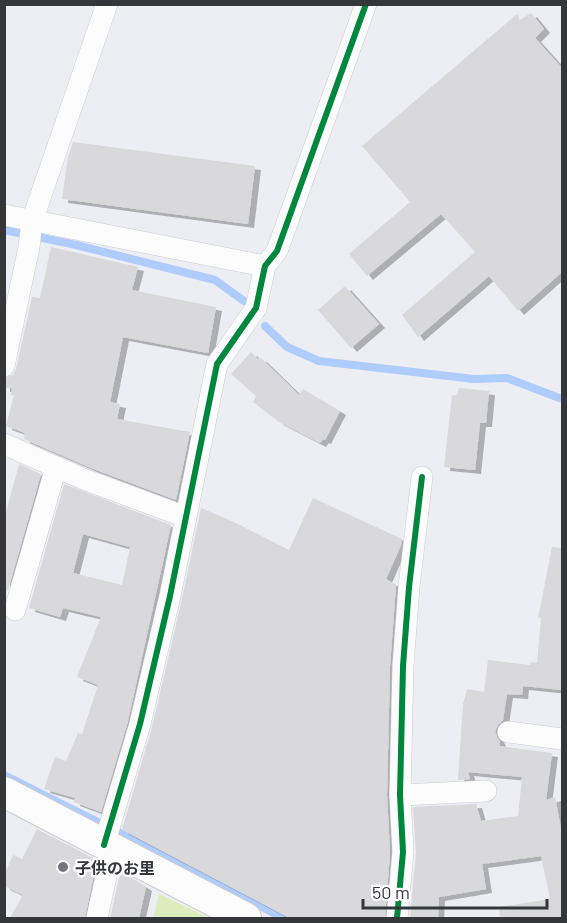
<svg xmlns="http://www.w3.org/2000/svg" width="567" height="923" font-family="Barlow,'Noto Sans JP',sans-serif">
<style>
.green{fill:#dbedbd}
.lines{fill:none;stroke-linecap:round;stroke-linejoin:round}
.stream{stroke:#aeccfc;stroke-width:8}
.building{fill:#d9d8da;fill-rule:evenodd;filter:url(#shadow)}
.street-casing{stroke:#cbccd1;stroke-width:22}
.secondary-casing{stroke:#cbccd1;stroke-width:32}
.street{stroke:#fcfcfd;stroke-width:21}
.secondary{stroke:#fcfcfd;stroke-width:30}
.cycleway-casing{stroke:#fff;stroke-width:10}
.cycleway{stroke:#00873e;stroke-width:6}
.poi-dot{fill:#75767b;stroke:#fff;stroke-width:2}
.labels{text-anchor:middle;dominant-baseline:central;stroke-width:4.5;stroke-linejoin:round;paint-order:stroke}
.poi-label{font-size:16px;font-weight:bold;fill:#34363a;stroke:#fff;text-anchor:start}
</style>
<defs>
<filter id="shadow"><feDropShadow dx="6" dy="4" stdDeviation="0" flood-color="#0004"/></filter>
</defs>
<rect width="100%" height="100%" fill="#edeef4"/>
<path class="green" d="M159 894 210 918H153Z"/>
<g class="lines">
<path class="stream" d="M4 230 76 245 215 280 244 301
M265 326 287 347 319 361 474 379 507 378 562 399
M4 775 98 822
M121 833 283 918"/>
</g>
<path class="building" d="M531 13 544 29 535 38 562 68V272L518 311 489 276 418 337 402 315 475 252 441 214 367 276 349 254 410 202 362 146 517 14 520 20Z
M73 142 255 166 248 224 62 199 68 157Z
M51 247 138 267 132 290 216 307 208 353 123 337 110 402 120 404 117 419 190 432 176 500 91 468 24 439 25 433 6 426 14 395H11L12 388H4V378L13 375 16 369 32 297 40 298Z
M345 286 379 324 351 348 318 310Z
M251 352 258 359 261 358 299 395 303 389 340 411 325 440 323 439 320 443 279 422 253 402 256 396 231 374Z
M459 388 489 391 486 423H480L475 470 444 467 452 395H457Z
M19 464 41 474 8 590 4 589V519Z
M64 484 171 525 128 721 101 812 74 802 75 798 44 789 55 757 66 761 78 733 82 734 98 685 77 677 101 617 63 608 60 617 29 608ZM83 534 130 547 122 585 73 573Z
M313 498 402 539 401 545 386 579 396 585 390 666 387 795 390 852 385 918H289L122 830 152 727 182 599 201 508 234 522 289 550Z
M552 547 562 548V690L523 686 522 695 507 694 503 720 498 725 495 731 497 737 500 742V746L552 753 546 800 555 797 562 834V918H500L499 907 550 899 541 856 482 864 486 889 439 897 438 918H410L416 853 413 807 476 804 481 821 518 816 522 777 468 772 470 779 458 780 463 704 467 689 484 692 488 660 530 665 531 662 537 663 541 618H538Z
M37 829 93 858 88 867 95 869 85 918H10L23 895 4 886V875L13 855 22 859Z
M120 874 127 875 146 887 139 918H110Z"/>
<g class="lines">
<defs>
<path id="street" d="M4 215 265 266
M4 366 29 247 32 221 107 4
M4 444 86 480 186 517
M15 610 56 467
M508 732 562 739
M400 795 486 791
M104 845 140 724 170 596 217 364 256 308 265 266 277 251 366 4
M97 918 112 849
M397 918 403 852 400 795 403 666 409 587 422 477"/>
<path id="secondary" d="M4 792 246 918"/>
</defs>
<use href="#street" class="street-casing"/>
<use href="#secondary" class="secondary-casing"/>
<use href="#street" class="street"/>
<use href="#secondary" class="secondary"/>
<defs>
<path id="cycleway" d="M104 845 140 724 170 596 217 364 256 308 265 266 277 251 366 4
M397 918 403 852 400 795 403 666 409 587 422 477"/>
</defs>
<use href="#cycleway" class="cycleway-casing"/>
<use href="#cycleway" class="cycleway"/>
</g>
<circle class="poi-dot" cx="63" cy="867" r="6"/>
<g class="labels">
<g class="poi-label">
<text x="75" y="867">子供のお里</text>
</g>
</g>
<rect width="567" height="923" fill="none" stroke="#34363a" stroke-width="12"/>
<path d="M363 899v9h184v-9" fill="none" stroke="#34363a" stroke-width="3"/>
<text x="372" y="899" font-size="18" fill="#34363a" stroke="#ffffff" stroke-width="4.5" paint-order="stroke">50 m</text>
</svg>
